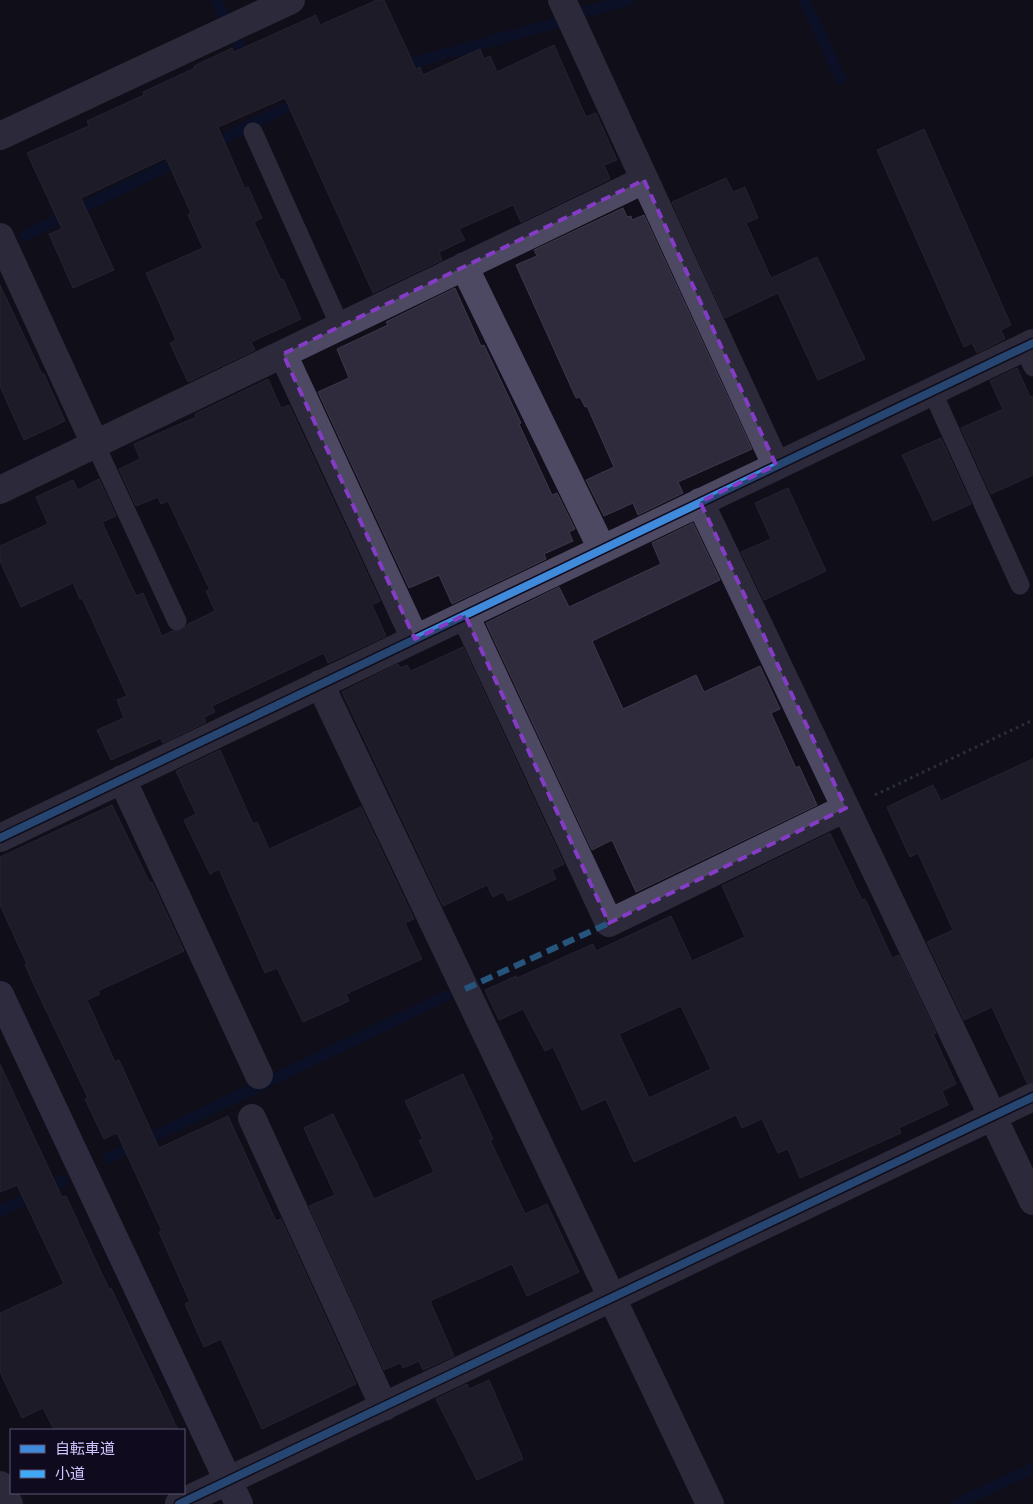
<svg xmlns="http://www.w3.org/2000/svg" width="1033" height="1504" font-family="Barlow,'Noto Sans JP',sans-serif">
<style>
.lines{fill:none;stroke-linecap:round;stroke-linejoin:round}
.stream{stroke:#071337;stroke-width:11}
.building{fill:#2f2b3c;stroke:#3d384e;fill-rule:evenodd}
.path{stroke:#495766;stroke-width:3;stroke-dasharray:2.5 4;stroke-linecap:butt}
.lane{stroke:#4d4962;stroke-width:19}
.street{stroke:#4d4962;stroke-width:28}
.secondary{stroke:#524f6d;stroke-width:28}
.quiet{stroke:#3fa9f5;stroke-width:6;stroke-dasharray:12 6;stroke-linecap:butt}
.cycleway-casing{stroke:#0f0a1d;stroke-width:11}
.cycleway{stroke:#408adc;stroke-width:8}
.marked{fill:none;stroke:#843bc5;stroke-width:4;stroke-dasharray:10 6;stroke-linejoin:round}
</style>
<rect width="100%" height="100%" fill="#110e19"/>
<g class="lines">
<path class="stream" d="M216 0 223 15
M804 0 841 79
M584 12 628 0
M238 43 247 61
M398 67 556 23
M210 145 301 100
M26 235 182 159
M109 1158 446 996
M0 1211 63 1181
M957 1504 1033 1468"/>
</g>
<path class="building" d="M377 0H384L416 69 420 67 423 75 480 49 484 59 490 56 497 72 554 45 586 117 596 113 617 160 604 165 610 179 521 222 513 205 459 229 465 240 439 252 442 260 373 293 285 98 218 127 245 189 248 187 262 218 254 222 281 280 283 279 301 319 251 342 255 350 188 382 170 343 176 340 146 273 203 248 188 215 191 213 166 158 81 198 114 270 73 288 49 234 62 229 27 153 89 126 87 121 144 95 143 92 195 68 194 66 232 48 234 52 316 15 320 25Z
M924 129 1011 325 1001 330 1005 339 977 353 972 343 964 347 877 150Z
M726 178 733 192 745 187 758 218 746 223 771 278 817 257 865 359 818 380 778 293 725 318 672 202Z
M623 208 627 217 631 216 632 220 644 215 752 449 678 482 683 493 638 515 633 503 604 516 586 480 614 467 587 406 585 407 580 397 576 398 516 265 537 256 534 250Z
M0 285 42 374H44L65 421 24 440 0 386Z
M455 288 481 346 484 345 521 423 519 424 552 495 557 493 575 529 569 532 573 541 544 554 546 559 452 604 439 575 409 588 318 392 349 378 337 349 388 325 386 322Z
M1017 368 1030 397 1033 396V475L991 494 961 428 1003 409 990 381Z
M268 379 281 408 289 405 380 601 372 605 386 636 328 663 324 653 212 706 215 712 204 717 206 722 163 743 161 738 111 760 97 730 124 718 117 700 127 696 82 598 80 599 73 583 21 607 0 561V546L48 524 36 497 73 480 78 490 99 479 116 516 102 522 136 596 143 593 162 636 172 631H181L188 624 215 611 206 591 210 590 168 501 161 504 158 497 136 506 119 469 140 459 134 444 196 417 195 414Z
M939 439 941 438 971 504 933 521 902 455Z
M788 488 826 571 764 600 741 552 771 539 755 503Z
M693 523 720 580 592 641 623 709 696 675 704 692 760 666 780 709 771 713 796 768 799 766 817 805 636 892 612 840 592 850 486 623 559 587 569 607 661 564 652 543Z
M463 647 564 864 552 870 556 879 508 901 503 892 493 897 487 885 443 906 342 692 398 664 400 668 407 665 411 671Z
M220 750 253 824 257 822 269 849 361 807 414 919 405 923 422 959 346 994 349 1001 303 1022 277 968 265 973 219 869 210 874 184 820 196 814 176 771Z
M1033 759V1082L1027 1083 992 1007 964 1020 927 942 953 930 918 853 910 857 887 807 933 785 941 801Z
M112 805 150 883 152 882 184 951 98 991 100 994 87 1000 115 1062 119 1060 159 1148 228 1116 276 1221 281 1219 356 1384 262 1429 221 1339 204 1347 185 1304 190 1302 159 1232 162 1231 117 1133 104 1139 85 1099 88 1098 42 1002 25 965 27 964 0 905V857Z
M830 833 862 900 865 899 892 958 899 955 936 1033 933 1034 956 1084 942 1091 948 1105 899 1128 901 1133 800 1178 788 1149 778 1153 762 1119 742 1128 736 1115 634 1162 606 1099 582 1110 553 1047 545 1051 523 1009 499 1020 485 990 516 976 517 978 593 944 596 951 671 916 692 961 745 937 722 886ZM681 1006 711 1069 649 1098 619 1034Z
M0 1064 62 1197 66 1196 109 1289 111 1288 178 1430H54L43 1408 22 1418 0 1372V1313L64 1284 17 1185 0 1192Z
M463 1074 493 1139 490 1140 525 1214 547 1204 579 1272 527 1296 512 1264 430 1301 454 1356 423 1370 419 1361 403 1368 400 1363 384 1370 309 1206 335 1195 304 1128 333 1114 374 1199 434 1172 419 1140 423 1139 405 1101Z
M489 1380 523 1459 477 1480 436 1399 467 1384 469 1389Z"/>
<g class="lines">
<path class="path" d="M875 795 1033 720"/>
<path class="lane" d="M253 132 340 326
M1024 348 1033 367
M932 391 1020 585
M95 444 177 621"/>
<path class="street" d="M562 0 776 465
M0 136 291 0
M0 237 95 444
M464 266 602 549
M283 354 415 639
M0 490 644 180
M700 502 1033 1201
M465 615 609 923 846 808
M320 684 710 1504
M122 779 259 1075
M0 838 1033 343
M252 1118 384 1407
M0 1485 9 1504
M179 1504 1033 1097"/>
<path class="secondary" d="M0 995 239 1504"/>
<path class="quiet" d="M465 989 609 923"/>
<defs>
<path id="cycleway" d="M0 838 1033 343
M179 1504 1033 1097"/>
</defs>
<use href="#cycleway" class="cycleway-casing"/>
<use href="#cycleway" class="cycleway"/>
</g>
<path d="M0 0H1033V1504H0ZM644 180 776 465 700 502 846 808 609 923 465 615 415 639 283 354Z" fill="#110e19" fill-opacity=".55" fill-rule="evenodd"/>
<path class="marked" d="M644 180 776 465 700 502 846 808 609 923 465 615 415 639 283 354Z"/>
<rect x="10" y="1429" width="175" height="65" fill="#0f0a1d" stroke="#5d5577"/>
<rect x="20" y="1445" width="25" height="8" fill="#408adc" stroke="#5d5577"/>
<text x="55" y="1454" font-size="15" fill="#d1c6ff">自転車道</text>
<rect x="20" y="1470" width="25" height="8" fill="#3fa9f5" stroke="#5d5577"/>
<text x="55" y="1479" font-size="15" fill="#d1c6ff">小道</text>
</svg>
